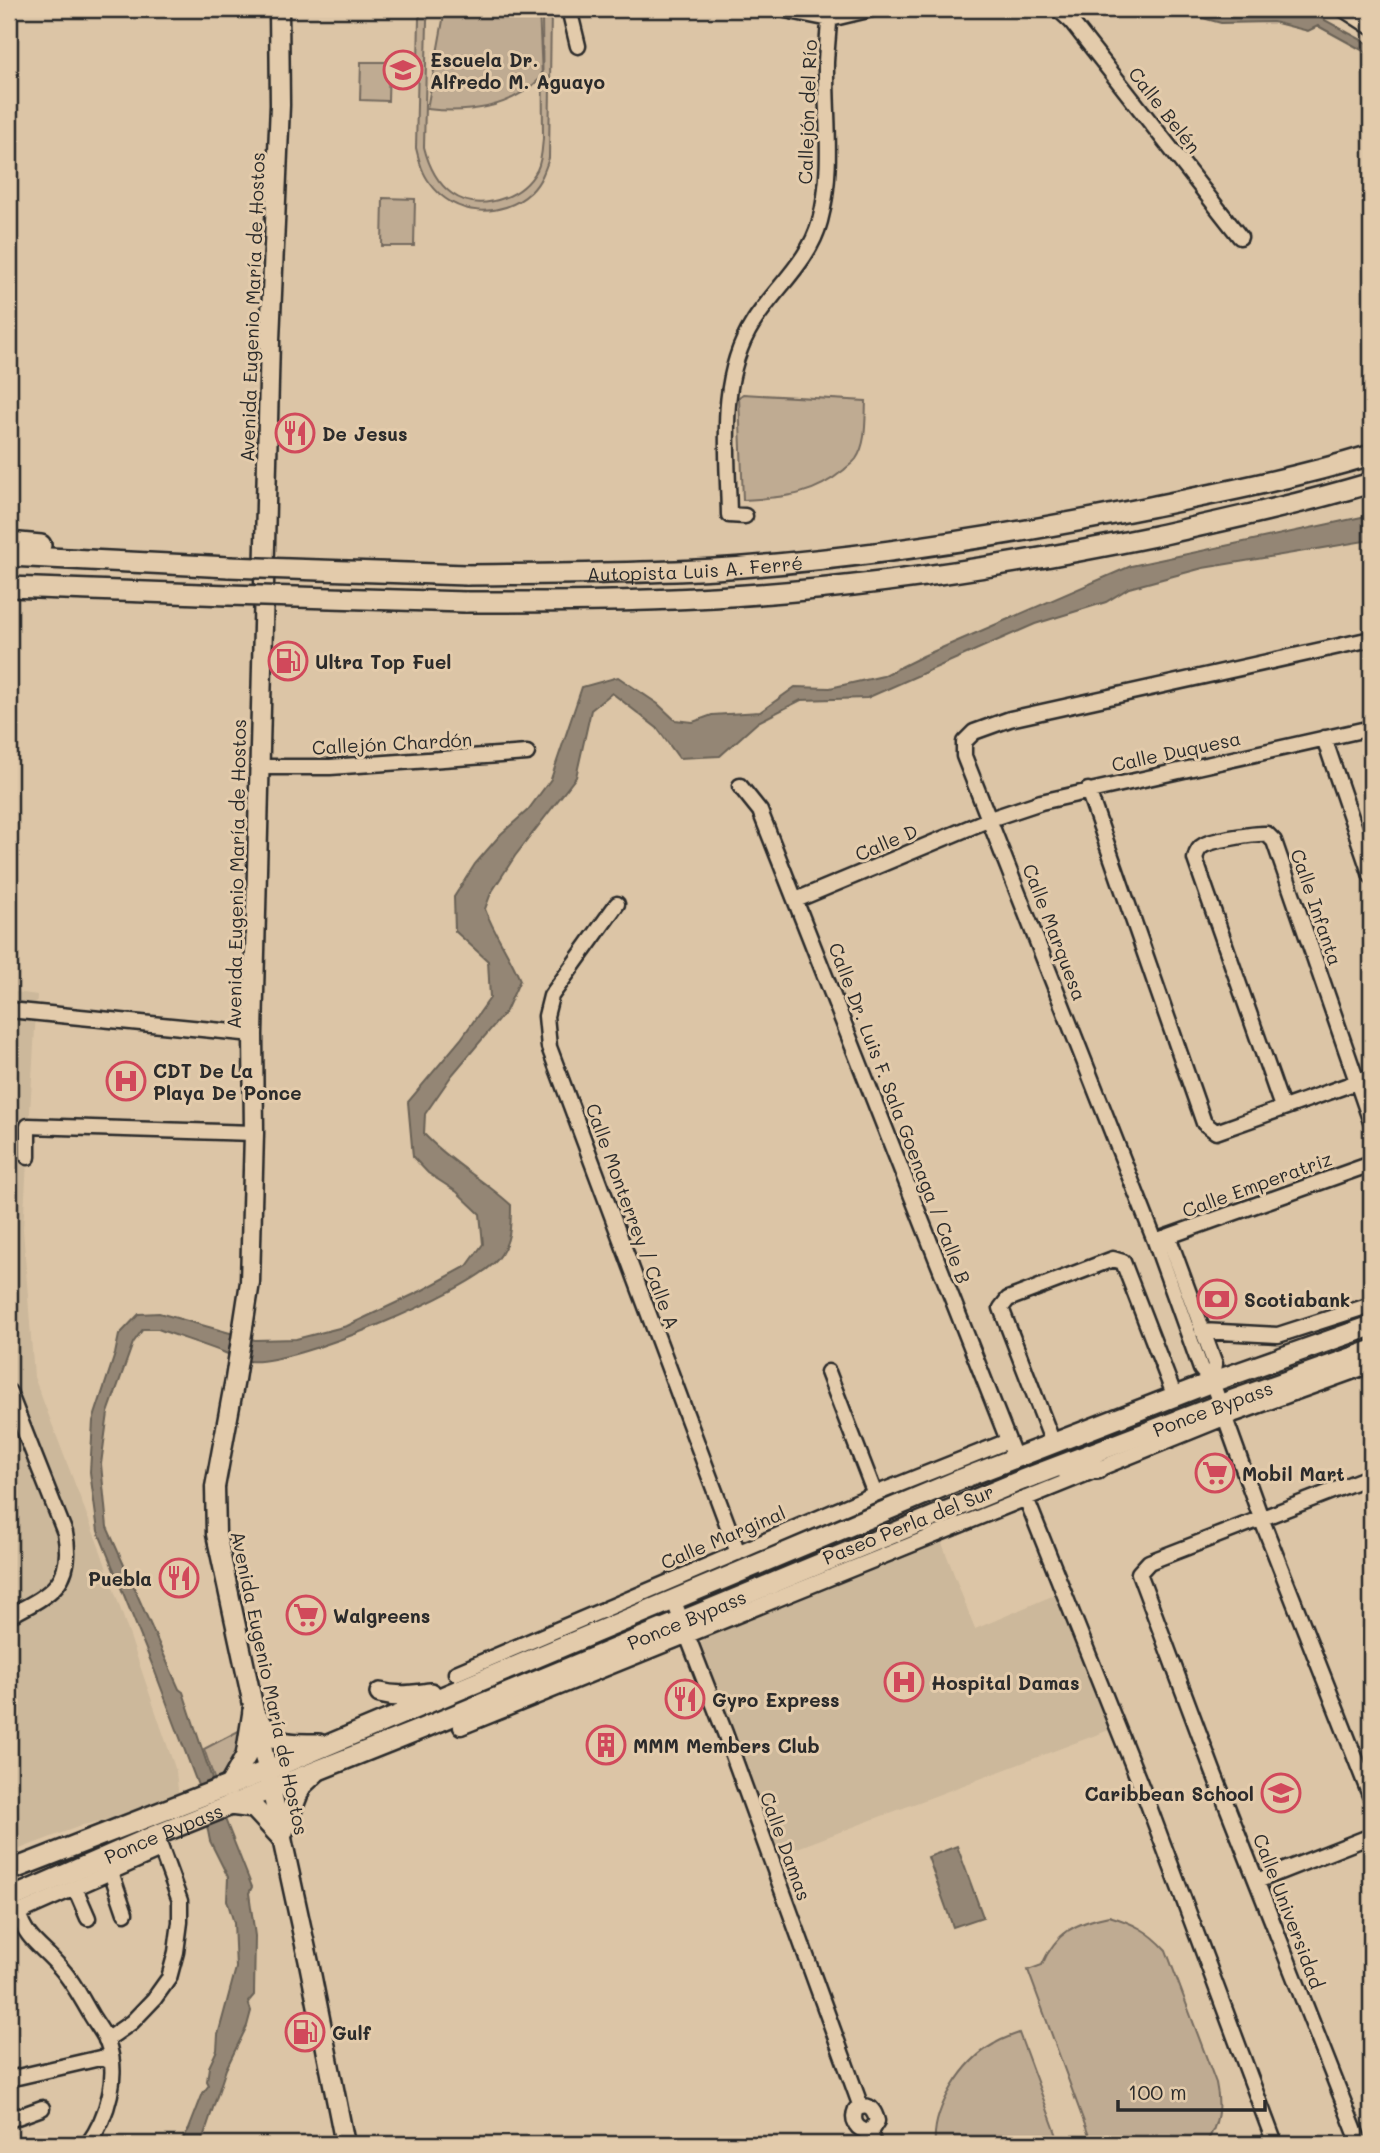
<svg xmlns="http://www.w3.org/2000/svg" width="1380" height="2153" font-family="Mali,sans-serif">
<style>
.built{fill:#ccb89b}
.green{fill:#bfab92;stroke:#756b5e;stroke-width:2}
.water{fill:#948674;stroke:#6a6257;stroke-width:2}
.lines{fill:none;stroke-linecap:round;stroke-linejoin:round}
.minor-casing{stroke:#2b2b2b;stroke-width:19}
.major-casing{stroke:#2b2b2b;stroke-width:23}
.highway-casing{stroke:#2b2b2b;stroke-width:24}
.minor{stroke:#e3cbab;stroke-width:14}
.major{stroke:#e3cbab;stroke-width:18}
.highway{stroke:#e3cbab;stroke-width:19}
.highway-bridge-casing{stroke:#2b2b2b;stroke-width:24;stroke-linecap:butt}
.highway-bridge{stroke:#e3cbab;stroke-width:19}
.labels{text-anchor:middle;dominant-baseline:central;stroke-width:6;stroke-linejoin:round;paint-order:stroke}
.poi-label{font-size:19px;font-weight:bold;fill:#2b2b2b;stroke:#e3cbab;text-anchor:start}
.street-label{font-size:19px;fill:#2b2b2b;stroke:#e3cbab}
</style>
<rect width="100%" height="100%" fill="#dcc5a6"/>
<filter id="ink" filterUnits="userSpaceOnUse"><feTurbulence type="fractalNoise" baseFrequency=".0143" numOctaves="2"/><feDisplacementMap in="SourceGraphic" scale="14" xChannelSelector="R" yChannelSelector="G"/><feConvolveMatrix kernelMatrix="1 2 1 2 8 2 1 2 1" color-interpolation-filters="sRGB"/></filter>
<g filter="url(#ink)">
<path class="built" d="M9 991 37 995 23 1229 34 1377 101 1552 176 1771 179 1799 153 1810 83 1825 9 1853Z
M942 1543 975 1629 1059 1593 1108 1722 1109 1730 779 1855 701 1643 705 1635Z"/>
<path class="green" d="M422 9H430L427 21 424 147C434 187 461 214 504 198 518 193 530 183 537 170 542 160 542 149 543 138L542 9H551L549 158C545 170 541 182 531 192 501 220 453 216 430 183 422 173 419 160 416 148L419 19Z
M445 9H539L542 77C511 108 469 114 427 109Z
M361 62H389L388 101 360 100Z
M383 198 415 199 414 246H382Z
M743 394 866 401C865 419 867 443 856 459 853 463 848 466 844 470 811 497 784 497 743 500L739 397Z
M246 1727 244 1740 228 1775 215 1781 204 1749Z
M1109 1916C1133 1923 1149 1931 1166 1950L1216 2083C1221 2106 1219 2125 1205 2144H1092L1028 1970 1042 1965C1056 1932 1075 1923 1109 1916Z
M1019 2033 1060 2144H935C932 2109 963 2061 994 2044 1001 2039 1011 2036 1019 2033Z"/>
<path class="water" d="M1166 9H1289L1301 14 1312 13 1371 45V55L1318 26 1308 31 1273 22 1221 23 1188 14 1175 16Z
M1371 515V540L1203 568 1129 588 1106 602 1035 624 867 698 801 700 758 722 720 756 679 758 657 728 612 693 591 710 576 777 515 856 491 893 485 909C494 934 510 955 520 980L506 1011 452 1075 425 1114 424 1134C450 1162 483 1179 511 1205 511 1225 511 1243 497 1260 470 1292 290 1367 249 1361 240 1360 231 1355 223 1352 202 1344 180 1337 158 1329H143L133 1343 108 1413 101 1464 107 1527 179 1689 183 1692 213 1782 199 1788 154 1669 98 1531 90 1472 93 1421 115 1354 119 1335 139 1314 159 1313 255 1340 296 1339 347 1326 421 1291 467 1266 483 1244 480 1214 457 1192 428 1173 413 1157 408 1102 461 1039 490 998 488 961 455 931 454 897 475 864 501 834 528 810 551 779 582 687 618 677 658 704 675 720 693 722 712 715 760 712 795 687 830 688 883 676 923 656 1131 566Z
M225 1819 252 1887 249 1893 255 1936 254 1995 248 2002 251 2011 247 2026 226 2069 201 2144H179L189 2129 203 2093 209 2085 207 2081 209 2067 217 2050 218 2035 236 1968 234 1923 227 1900 228 1877 210 1841 207 1826Z
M957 1846 983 1917 953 1927 928 1857Z"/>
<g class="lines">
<defs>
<path id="minor" d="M569 9 578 46
M780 9 830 19 872 9
M1058 9 1071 21 1240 237
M1343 9 1371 27
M745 516 729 515C728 451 717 380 753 323 774 289 810 261 820 221 834 169 825 115 826 62 827 44 829 26 830 9
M1371 639 1010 719 974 732 964 742V756L1155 1241 1201 1369 1212 1382 1261 1518 1371 1798
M1324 738 1371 876
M259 767H330L527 753
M740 786 760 811 1015 1458
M1088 790 1204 1123 1216 1132 1371 1077
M796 900 990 819 1041 802 1371 728
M617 904 551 996 546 1016 549 1047 738 1553
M9 1010 253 1034
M1282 1107 1195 859C1196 854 1198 848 1204 845 1213 840 1256 833 1267 834L1274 841 1371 1122
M28 1157V1126L254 1133
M1168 1236 1215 1364 1212 1382
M1155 1241 1371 1164
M1202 1331 1278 1335 1371 1305
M828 1372 875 1494
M9 1392 65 1533C75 1584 49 1595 9 1616
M1053 1443 1001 1308 1008 1299 1113 1259 1123 1262 1175 1397
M1026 1498 1145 1796 1275 2144
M673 1599 725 1733 861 2107 856 2109C851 2121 856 2130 870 2132L874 2144
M456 1673 875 1494 1008 1441
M461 1727 1224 1418 1371 1365
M111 1872 125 1913
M1257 1881 1371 1836
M75 1888 88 1918
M18 1913C27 1940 39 1944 57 1964 71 1978 80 1996 90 2013 95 2022 103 2032 107 2041 120 2075 108 2116 88 2144
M9 1917 160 1850
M106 2040 132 2022 154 1999 169 1978 176 1952 180 1922V1901L156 1835
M9 2079 100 2058 110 2061
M861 2107C871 2104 875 2113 877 2121L870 2132
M9 2120 42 2108
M1360 2144 1213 1771 1139 1573 1149 1562 1371 1476"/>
<path id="major" d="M279 9 280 105 270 340 253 1034 254 1133 250 1282 235 1379 215 1487 216 1534 309 1963 345 2144"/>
<g id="highway">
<path d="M9 542 41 545"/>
<path d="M9 556 229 567"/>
<path id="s1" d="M466 575C549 574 632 574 715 569 862 559 1006 536 1150 507 1224 492 1299 477 1371 455"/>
<path d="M9 587 228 595"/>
<path d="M465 602C548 602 631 602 714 597 862 589 1010 566 1155 536 1227 520 1300 504 1371 483"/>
<path d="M1065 1469H1097"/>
<path d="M380 1693C398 1698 413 1695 431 1693"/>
<path d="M253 1711C276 1745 279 1744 319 1744"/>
<path d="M229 1786 246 1756 253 1711"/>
<path d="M230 1805 254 1808 281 1837 301 1786 315 1773"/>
<path d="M9 1871 266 1771 961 1479 1212 1382 1371 1326"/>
<path id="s2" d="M9 1899 156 1835 421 1729 1022 1480 1219 1405 1371 1351"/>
</g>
</defs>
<use href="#minor" class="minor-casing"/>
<use href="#major" class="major-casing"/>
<use href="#highway" class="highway-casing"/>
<use href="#minor" class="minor"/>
<use href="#major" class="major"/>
<use href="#highway" class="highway"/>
<defs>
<path id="highway-bridge" d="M229 567 466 575
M228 595 465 602"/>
</defs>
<use href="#highway-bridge" class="highway-bridge-casing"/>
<use href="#highway-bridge" class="highway-bridge"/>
</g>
</g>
<defs>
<symbol id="school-ring" viewBox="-11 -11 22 22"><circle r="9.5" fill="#e3cbab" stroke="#d1495b" stroke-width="1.5"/><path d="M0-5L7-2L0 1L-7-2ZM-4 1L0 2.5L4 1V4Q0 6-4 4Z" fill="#d1495b"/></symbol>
<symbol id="restaurant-ring" viewBox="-11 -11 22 22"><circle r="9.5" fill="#e3cbab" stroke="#d1495b" stroke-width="1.5"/><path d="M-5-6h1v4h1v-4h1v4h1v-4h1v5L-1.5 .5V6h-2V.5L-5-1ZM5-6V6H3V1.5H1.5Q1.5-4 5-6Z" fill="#d1495b"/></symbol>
<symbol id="fuel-ring" viewBox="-11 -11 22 22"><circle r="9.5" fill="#e3cbab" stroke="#d1495b" stroke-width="1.5"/><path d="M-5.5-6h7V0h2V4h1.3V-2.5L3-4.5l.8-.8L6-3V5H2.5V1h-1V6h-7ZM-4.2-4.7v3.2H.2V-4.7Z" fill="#d1495b"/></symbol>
<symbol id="hospital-ring" viewBox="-11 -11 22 22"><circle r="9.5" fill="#e3cbab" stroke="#d1495b" stroke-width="1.5"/><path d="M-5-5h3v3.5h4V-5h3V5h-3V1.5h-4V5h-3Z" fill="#d1495b"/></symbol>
<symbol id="bank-ring" viewBox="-11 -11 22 22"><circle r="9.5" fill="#e3cbab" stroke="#d1495b" stroke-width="1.5"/><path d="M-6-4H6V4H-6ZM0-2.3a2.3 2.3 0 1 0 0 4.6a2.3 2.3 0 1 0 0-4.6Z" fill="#d1495b"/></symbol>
<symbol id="supermarket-ring" viewBox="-11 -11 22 22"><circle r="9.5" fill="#e3cbab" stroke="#d1495b" stroke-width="1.5"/><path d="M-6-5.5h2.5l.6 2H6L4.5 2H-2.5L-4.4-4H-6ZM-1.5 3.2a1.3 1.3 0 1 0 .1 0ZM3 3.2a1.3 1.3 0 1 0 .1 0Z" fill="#d1495b"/></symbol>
<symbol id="building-ring" viewBox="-11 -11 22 22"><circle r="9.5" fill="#e3cbab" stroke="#d1495b" stroke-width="1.5"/><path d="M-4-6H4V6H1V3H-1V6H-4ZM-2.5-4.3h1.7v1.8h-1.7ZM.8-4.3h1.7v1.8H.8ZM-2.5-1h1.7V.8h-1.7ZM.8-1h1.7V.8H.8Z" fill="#d1495b"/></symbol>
</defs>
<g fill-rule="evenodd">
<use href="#school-ring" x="381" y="48" width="44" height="44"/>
<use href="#restaurant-ring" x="273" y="411" width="44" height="44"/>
<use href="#fuel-ring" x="266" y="639" width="44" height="44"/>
<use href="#hospital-ring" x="104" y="1059" width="44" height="44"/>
<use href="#bank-ring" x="1195" y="1277" width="44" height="44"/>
<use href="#supermarket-ring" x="1193" y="1451" width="44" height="44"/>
<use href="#restaurant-ring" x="157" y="1556" width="44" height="44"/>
<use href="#supermarket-ring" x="284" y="1593" width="44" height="44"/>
<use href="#hospital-ring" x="882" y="1660" width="44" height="44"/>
<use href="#restaurant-ring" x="663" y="1677" width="44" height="44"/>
<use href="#building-ring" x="584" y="1723" width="44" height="44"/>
<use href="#school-ring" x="1259" y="1771" width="44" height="44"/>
<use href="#fuel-ring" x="283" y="2010" width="44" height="44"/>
</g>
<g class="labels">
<g class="poi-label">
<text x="430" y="59">Escuela Dr.<tspan x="430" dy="22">Alfredo M. Aguayo</tspan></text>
<text x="322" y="433">De Jesus</text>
<text x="315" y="661">Ultra Top Fuel</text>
<text x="153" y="1070">CDT De La<tspan x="153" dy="22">Playa De Ponce</tspan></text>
<text x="1244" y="1299">Scotiabank</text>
<text x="1242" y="1473">Mobil Mart</text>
<text x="152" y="1578" text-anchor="end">Puebla</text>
<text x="333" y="1615">Walgreens</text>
<text x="931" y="1682">Hospital Damas</text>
<text x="712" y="1699">Gyro Express</text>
<text x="633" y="1745">MMM Members Club</text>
<text x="1254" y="1793" text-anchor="end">Caribbean School</text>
<text x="332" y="2032">Gulf</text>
</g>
<g class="street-label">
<text transform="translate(1165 110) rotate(52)">Calle Belén</text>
<text transform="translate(807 112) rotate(-88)">Callejón del Río</text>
<text transform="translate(252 307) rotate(-88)">Avenida Eugenio María de Hostos</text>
<text stroke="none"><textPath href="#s1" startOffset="229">Autopista Luis A. Ferré</textPath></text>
<text transform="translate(392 743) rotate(-3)">Callejón Chardón</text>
<text transform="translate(1176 751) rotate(-12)">Calle Duquesa</text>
<text transform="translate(886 842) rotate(-23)">Calle D</text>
<text transform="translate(236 874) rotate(-89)">Avenida Eugenio María de Hostos</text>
<text transform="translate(1317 907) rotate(71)">Calle Infanta</text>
<text transform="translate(1055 932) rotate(69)">Calle Marquesa</text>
<text transform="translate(900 1113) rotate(69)">Calle Dr. Luis F. Sala Goenaga / Calle B</text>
<text transform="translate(1257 1184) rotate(-20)">Calle Emperatriz</text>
<text transform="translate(633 1216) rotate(70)">Calle Monterrey / Calle A</text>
<text stroke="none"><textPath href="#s2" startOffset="1300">Ponce Bypass</textPath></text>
<text transform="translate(908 1524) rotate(-22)">Paseo Perla del Sur</text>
<text transform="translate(723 1537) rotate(-23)">Calle Marginal</text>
<text stroke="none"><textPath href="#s2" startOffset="733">Ponce Bypass</textPath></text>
<text transform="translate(270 1683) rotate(78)">Avenida Eugenio María de Hostos</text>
<text stroke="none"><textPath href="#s2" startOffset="168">Ponce Bypass</textPath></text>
<text transform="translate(786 1846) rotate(70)">Calle Damas</text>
<text transform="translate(1289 1911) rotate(69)">Calle Universidad</text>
</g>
</g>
<rect width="1380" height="2153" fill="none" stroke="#e3cbab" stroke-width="35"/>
<rect x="18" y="18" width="1345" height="2118" fill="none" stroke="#2b2b2b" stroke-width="2.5" filter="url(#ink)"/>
<path d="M1118 2100v10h147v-10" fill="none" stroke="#2b2b2b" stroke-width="3.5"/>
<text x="1128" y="2100" font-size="21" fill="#2b2b2b" stroke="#e3cbab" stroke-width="5" paint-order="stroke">100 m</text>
</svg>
